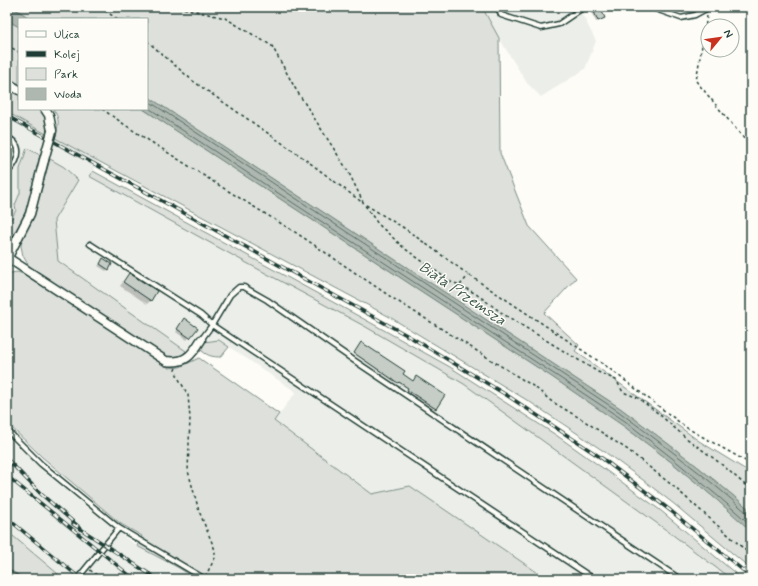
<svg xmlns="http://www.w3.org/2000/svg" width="758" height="586" font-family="Mynerve,sans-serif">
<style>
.built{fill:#eceee9}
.green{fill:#dde0db;stroke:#7e8e88}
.water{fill:#aeb8b1;stroke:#75877f}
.shadow{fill:#0003}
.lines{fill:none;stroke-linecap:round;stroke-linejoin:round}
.shore{stroke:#586e66;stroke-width:1}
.stream{stroke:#75877f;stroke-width:2}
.building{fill:#c6cdc7;stroke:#1f3d34}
.service-casing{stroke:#1f3d34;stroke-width:7}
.minor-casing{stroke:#1f3d34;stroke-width:11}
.path{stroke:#1f3d34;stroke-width:1.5;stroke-dasharray:3 3;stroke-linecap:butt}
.service{stroke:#fdfcf7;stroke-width:4}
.minor{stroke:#fdfcf7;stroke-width:8}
.rail-casing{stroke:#1f3d34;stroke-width:3.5}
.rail{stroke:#fdfcf7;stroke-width:2;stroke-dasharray:6;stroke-linecap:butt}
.minor-bridge-casing{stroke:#1f3d34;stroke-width:11;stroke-linecap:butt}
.minor-bridge{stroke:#fdfcf7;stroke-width:8}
.labels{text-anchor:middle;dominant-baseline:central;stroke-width:3;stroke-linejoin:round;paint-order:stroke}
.water-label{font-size:15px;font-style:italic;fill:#435c53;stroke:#fdfcf7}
</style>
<rect width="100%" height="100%" fill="#fdfcf7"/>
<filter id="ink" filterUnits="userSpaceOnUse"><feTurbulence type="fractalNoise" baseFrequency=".025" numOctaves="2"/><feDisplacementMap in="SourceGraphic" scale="8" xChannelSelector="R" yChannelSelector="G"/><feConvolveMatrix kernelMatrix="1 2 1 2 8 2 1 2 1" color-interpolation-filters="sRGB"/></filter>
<g filter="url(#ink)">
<path class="built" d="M482 7H592L582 14 596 41 585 69 541 97 527 83 499 38Z
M7 112 98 161 90 177 243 261 366 327 464 384 669 532 731 579H547L410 486 372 494 274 421 296 392 219 340 204 342 196 337 186 351 58 261 54 220 78 180 64 167 27 148 21 165 20 193 15 205 16 209 7 227Z
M7 437 44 472 104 521 137 546 179 568 196 579H64L7 531Z"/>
<path class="green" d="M12 7H482L499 38 500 153 529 226 576 278 544 313 579 345 575 351 699 441 751 473V511C709 474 665 441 620 408L147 96V19H31Z
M7 20 19 27V84L7 77Z
M7 88 19 94V109H41C48 118 49 123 46 134L7 112Z
M53 109H143L552 377 622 425 670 461 717 500 751 530V569L674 504 643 480 605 452 530 402 388 316 55 138C58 126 61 120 53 109Z
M27 148 40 155 29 202 24 215 7 247V227L16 210 15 205 20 193V169Z
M50 159 64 167 78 180 54 220 58 261 186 351 181 356 175 360 169 359 158 353 29 266 23 256 21 246 22 237 34 214Z
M93 171 373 324 450 367 556 435 604 469 660 510 691 536 742 579H731L669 532 464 384 366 327 243 261 89 176Z
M17 272 24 274 169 368 180 367 199 358 279 414 274 421 372 494 410 486 547 579H196L179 568 137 546 142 536 121 524 42 457 7 423V275L11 273Z
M219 340 229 347 221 357C213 357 208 356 202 351L201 345 204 342Z
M7 531 64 579H7Z"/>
<path class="water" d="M7 7H12L31 19H19V27L7 20Z
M147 96 620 408C665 441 709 474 751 511V531L717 500 670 461 622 425 552 377 143 109H147Z"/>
<path class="shadow" d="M593 7H598L603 18 601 20 596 22 590 10Z
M103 259 108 269 106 271 98 266Z
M126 278 151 300 147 304 120 286Z
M182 322 196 328 187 340 176 332Z
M361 344 413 382 435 408 434 409 407 391 408 389 397 382 396 383 354 354Z"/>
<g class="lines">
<path class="shore" d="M147 100 618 411C662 444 706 476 747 513L751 514
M147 107 554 374 625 421 672 458 719 497 751 525"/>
<path class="stream" d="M7 569 24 579"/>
</g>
<path class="building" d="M592 7H600L605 18 598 21Z
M103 258 112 264 109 270 100 264Z
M129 273 157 291 151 301 123 282Z
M184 318 198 328 190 338 177 329Z
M361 342 405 371 403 374 413 381 416 376 445 395 436 409 407 390 408 388 399 382 398 383 354 353Z"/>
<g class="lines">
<defs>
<path id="service" d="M498 7 501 15 541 28 559 24 584 7
M650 7 681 18 695 15 708 8
M7 137C11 139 15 142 17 146 21 155 14 167 7 172
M90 244 201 315 212 325 230 295 239 287H244L267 300 352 359 680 579
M201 340 212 325 594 579
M7 430 41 464 119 528 205 579
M77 579 119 528"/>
<path id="minor" d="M7 83 19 90
M45 109 49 115 52 131
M8 258 166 361C185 364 192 355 201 340
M7 259 30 214 44 160"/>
</defs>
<use href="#service" class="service-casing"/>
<use href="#minor" class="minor-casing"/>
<path class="path" d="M100 7 117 19
M178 7 225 18 272 46 295 88 348 171 364 204 378 224 404 248 451 282 460 285 476 294 505 315 598 372 616 380 623 392 638 398 659 414 686 438 720 463 751 490
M707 16 696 81 751 147
M147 41 193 81 302 157 363 203
M7 45 19 52
M102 109 134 131 217 184 298 234 394 299 536 388 551 401 583 420 628 450 673 486 751 555
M366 205 404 228 469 275 606 366 687 428 751 464
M460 285 469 275
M176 368 175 370 179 379 188 395 190 418 188 471 199 511 215 550V558L206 575
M90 570 102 579"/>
<use href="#service" class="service"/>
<use href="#minor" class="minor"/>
<defs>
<path id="rail" d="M7 116 412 338 508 396 603 459 671 511 751 577
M7 459 41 494 78 526
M7 476 134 579
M7 518 81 579
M73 524 157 579"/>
</defs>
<use href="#rail" class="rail-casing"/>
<use href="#rail" class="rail"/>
<defs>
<path id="minor-bridge" d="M44 160 52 131"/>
</defs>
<use href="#minor-bridge" class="minor-bridge-casing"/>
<use href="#minor-bridge" class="minor-bridge"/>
</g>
</g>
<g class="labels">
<g class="water-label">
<text transform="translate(462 294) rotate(34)">Biała Przemsza</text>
</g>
</g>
<rect width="758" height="586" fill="none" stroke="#fdfcf7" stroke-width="24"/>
<rect x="12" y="12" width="734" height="562" fill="none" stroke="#1f3d34" stroke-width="1.5" filter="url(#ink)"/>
<rect x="18" y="18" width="130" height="92" fill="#fdfcf7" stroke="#a4b0a9"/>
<rect x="26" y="31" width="20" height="6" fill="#fdfcf7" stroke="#a4b0a9"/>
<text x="54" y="38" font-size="12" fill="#1f3d34">Ulica</text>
<rect x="26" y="51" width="20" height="6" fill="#1f3d34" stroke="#a4b0a9"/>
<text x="54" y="58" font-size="12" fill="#1f3d34">Kolej</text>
<rect x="26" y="68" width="20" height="12" fill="#dde0db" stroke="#a4b0a9"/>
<text x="54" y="78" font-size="12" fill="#1f3d34">Park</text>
<rect x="26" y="88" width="20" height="12" fill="#aeb8b1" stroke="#a4b0a9"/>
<text x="54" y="98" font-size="12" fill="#1f3d34">Woda</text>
<g transform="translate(720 38) rotate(61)"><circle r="19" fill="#fdfcf7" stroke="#a4b0a9"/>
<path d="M0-3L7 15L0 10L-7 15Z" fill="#c8321e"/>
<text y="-6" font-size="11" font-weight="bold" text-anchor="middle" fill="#1f3d34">N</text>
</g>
</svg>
